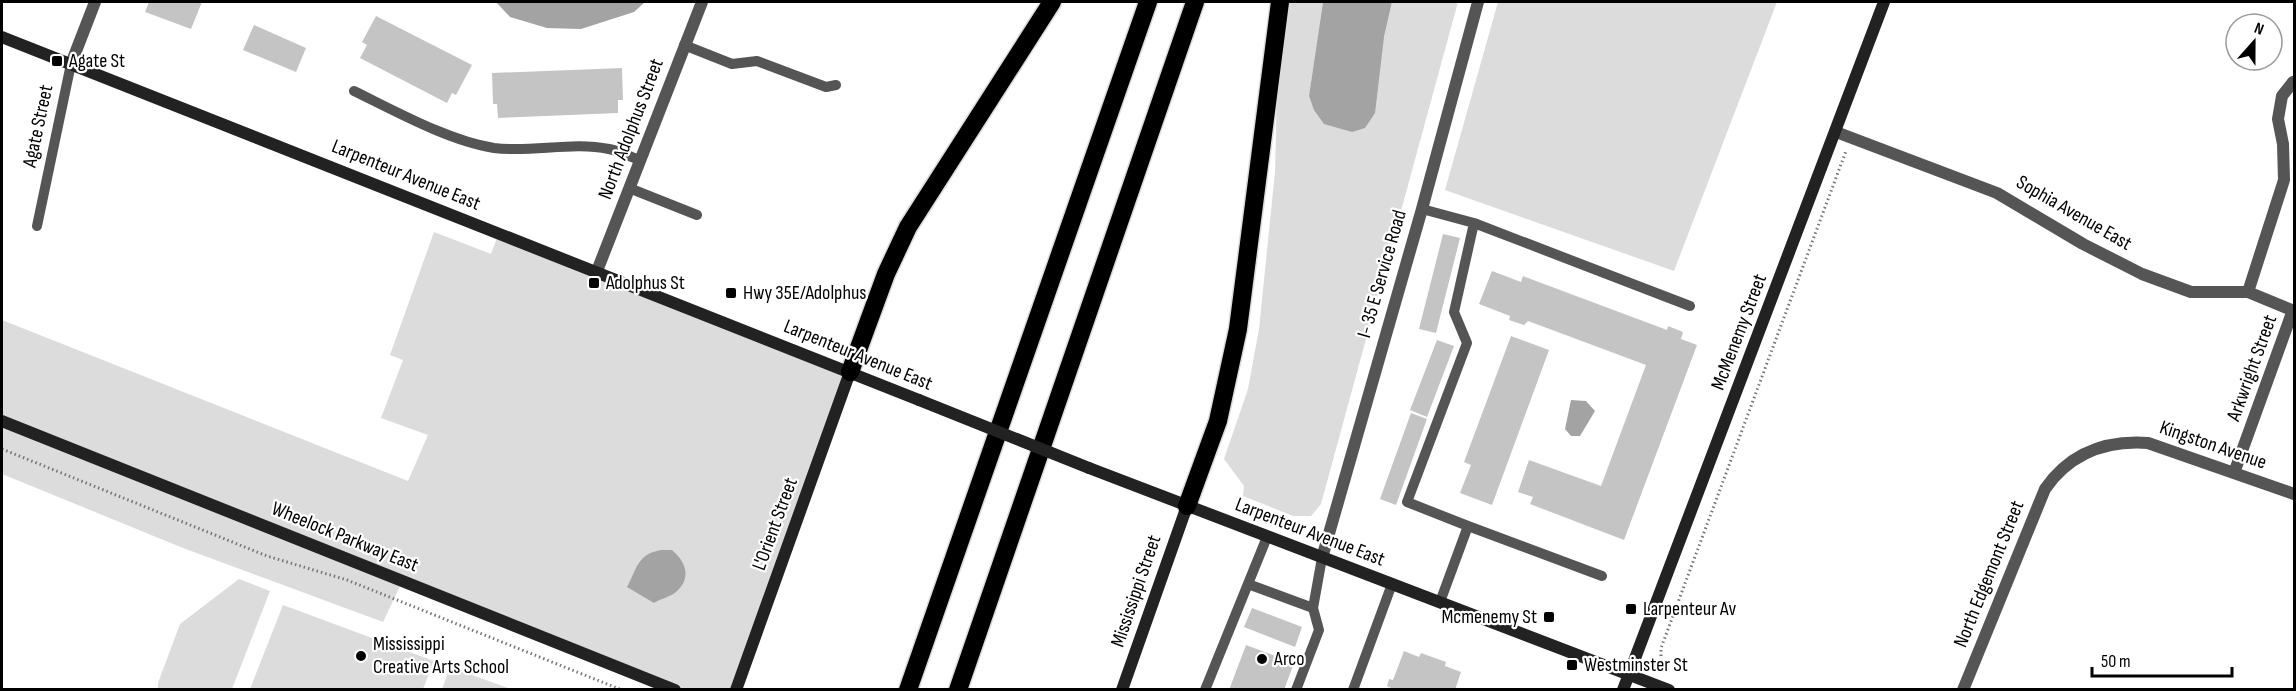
<svg xmlns="http://www.w3.org/2000/svg" width="2296" height="691" font-family="'Sofia Sans Condensed',sans-serif">
<style>
.green{fill:#dcdcdc}
.water{fill:#a3a3a3}
.building{fill:#c4c4c4}
.lines{fill:none;stroke-linecap:round;stroke-linejoin:round}
.highway-casing{stroke:#dbdbdb;stroke-width:21}
.path{stroke:#777;stroke-width:3;stroke-dasharray:1.5 3;stroke-linecap:butt}
.lane{stroke:#555;stroke-width:10}
.street{stroke:#555;stroke-width:12}
.secondary{stroke:#222;stroke-width:12}
.highway{stroke:#000;stroke-width:18}
.secondary-bridge{stroke:#222;stroke-width:12}
.poi-dot{fill:#000;stroke:#fff;stroke-width:2}
.labels{text-anchor:middle;dominant-baseline:central;stroke-width:4.5;stroke-linejoin:round;paint-order:stroke}
.poi-label{font-size:20px;fill:#000;stroke:#fff;text-anchor:start}
.street-label{font-size:20px;fill:#000;stroke:#fff}
</style>
<rect width="100%" height="100%" fill="#fff"/>
<path class="green" d="M1290 2H1323L1309 97 1384 37 1392 2H1458L1321 504 1311 516H1293L1243 496 1244 486 1224 459 1248 389 1259 329 1275 172 1277 91Z
M1498 2H1777L1674 271 1445 190Z
M434 232 491 254 499 233 850 372 736 689H675L402 582 383 622 183 548 2 474V320L408 481 428 435 381 418 403 360 390 355Z
M239 579 270 591 232 689H158V683L180 624Z
M283 605 434 661 423 689H250Z
M450 667 511 689H442Z"/>
<path class="water" d="M496 2H645L634 12 581 29 547 28 510 17Z
M1323 2H1392L1384 37 1375 113 1365 128 1352 132 1324 124 1314 110 1309 96Z
M1571 400 1586 401 1595 411 1580 436H1571L1565 429Z
M661 550H672C686 562 692 578 676 592 670 597 660 599 654 603L627 587C637 569 637 554 661 550Z"/>
<path class="building" d="M149 2H202L191 29 145 12Z
M376 16 472 65 456 95 452 93 447 103 360 58 367 45 362 42Z
M254 25 306 48 296 72 243 50Z
M622 68 623 100H618V113L498 118 497 104H493L492 73Z
M1443 234 1460 238 1436 333 1419 329Z
M1492 271 1521 282 1523 276 1667 330 1668 326 1683 332 1681 339 1697 345 1624 540 1530 504 1533 497 1518 492 1529 460 1601 486 1646 365 1528 321 1524 325 1509 320 1510 316 1479 304Z
M1511 336 1549 350 1492 505 1460 493 1471 465 1464 462Z
M1437 340 1454 346 1427 417 1410 410Z
M1411 413 1427 419 1396 505 1380 499Z
M1252 608 1302 627 1295 647 1244 627Z
M1246 645 1294 663 1284 690H1229Z
M1404 651 1419 657 1421 653 1446 662 1445 666 1461 672 1455 690H1391V688L1387 686 1389 679 1393 680Z"/>
<g class="lines">
<defs>
<path id="highway" d="M850 372 886 274 908 227 1052 2
M1187 506 1218 421 1238 329 1280 2
M908 690 1148 2
M958 690 1195 2"/>
</defs>
<use href="#highway" class="highway-casing"/>
<path class="path" d="M2 449 267 556 347 580 622 690
M1661 656V648L1846 151"/>
<path class="lane" d="M684 45 732 64 757 61 826 87 836 85
M354 91C395 111 449 141 494 148 532 153 572 141 609 149 619 151 629 156 639 160
M629 188 697 215
M1422 209 1474 223 1454 312 1467 343 1407 502 1468 526 1440 602
M1474 223 1690 306
M37 226 71 64
M1468 526 1602 576
M1248 584 1313 608
M1205 690 1267 537
M1296 690 1319 630 1313 608 1322 558
M1353 690 1392 584"/>
<path class="street" d="M71 64 95 2
M1836 132 1997 193 2083 244 2142 274 2191 292H2248L2294 311
M597 271 702 2
M2248 292 2284 180 2283 144 2278 119 2282 96 2293 82
M2234 473 2293 310
M1322 558 1422 209 1478 2
M1963 690 2045 489C2070 453 2105 440 2148 443L2294 494"/>
<path class="secondary" d="M2 37 919 400
M2 421 675 690
M1089 468 1669 690
M736 690 850 372
M1122 690 1187 506
M1623 690 1884 2"/>
<use href="#highway" class="highway"/>
<path class="secondary-bridge" d="M919 400 1089 468"/>
</g>
<g class="poi-dot">
<rect x="51" y="55" width="12" height="12" rx="3"/>
<rect x="588" y="277" width="12" height="12" rx="3"/>
<rect x="725" y="287" width="12" height="12" rx="3"/>
<rect x="1625" y="603" width="12" height="12" rx="3"/>
<rect x="1543" y="611" width="12" height="12" rx="3"/>
<circle cx="361" cy="656" r="6"/>
<circle cx="1262" cy="659" r="6"/>
<rect x="1566" y="659" width="12" height="12" rx="3"/>
</g>
<g class="labels">
<g class="poi-label">
<text x="69" y="61">Agate St</text>
<text x="606" y="283">Adolphus St</text>
<text x="743" y="293">Hwy 35E/Adolphus</text>
<text x="1643" y="609">Larpenteur Av</text>
<text x="1537" y="617" text-anchor="end">Mcmenemy St</text>
<text x="373" y="644">Mississippi<tspan x="373" dy="23">Creative Arts School</tspan></text>
<text x="1274" y="659">Arco</text>
<text x="1584" y="665">Westminster St</text>
</g>
<g class="street-label">
<text transform="translate(38 126) rotate(-78)">Agate Street</text>
<text transform="translate(631 129) rotate(-69)">North Adolphus Street</text>
<text transform="translate(406 175) rotate(22)">Larpenteur Avenue East</text>
<text transform="translate(2074 213) rotate(30)">Sophia Avenue East</text>
<text transform="translate(1382 274) rotate(-74)">I- 35 E Service Road</text>
<text transform="translate(1739 332) rotate(-69)">McMenemy Street</text>
<text transform="translate(858 355) rotate(22)">Larpenteur Avenue East</text>
<text transform="translate(2252 368) rotate(-70)">Arkwright Street</text>
<text transform="translate(2213 445) rotate(19)">Kingston Avenue</text>
<text transform="translate(775 524) rotate(-70)">L'Orient Street</text>
<text transform="translate(1310 532) rotate(21)">Larpenteur Avenue East</text>
<text transform="translate(345 537) rotate(22)">Wheelock Parkway East</text>
<text transform="translate(1989 574) rotate(-68)">North Edgemont Street</text>
<text transform="translate(1136 591) rotate(-71)">Mississippi Street</text>
</g>
</g>
<rect width="2296" height="691" fill="none" stroke="#000000" stroke-width="6"/>
<g transform="translate(2254 42) rotate(21)"><circle r="28" fill="#ffffff" stroke="#999999" stroke-width="1.5"/>
<path d="M0-4.5L10 22L0 15L-10 22Z" fill="#000000"/>
<text y="-9" font-size="16" font-weight="bold" text-anchor="middle" fill="#000000">N</text>
</g>
<path d="M2092 667v9h140v-9" fill="none" stroke="#000000" stroke-width="3"/>
<text x="2101" y="667" font-size="18" fill="#000000" stroke="#ffffff" stroke-width="4.5" paint-order="stroke">50 m</text>
</svg>
